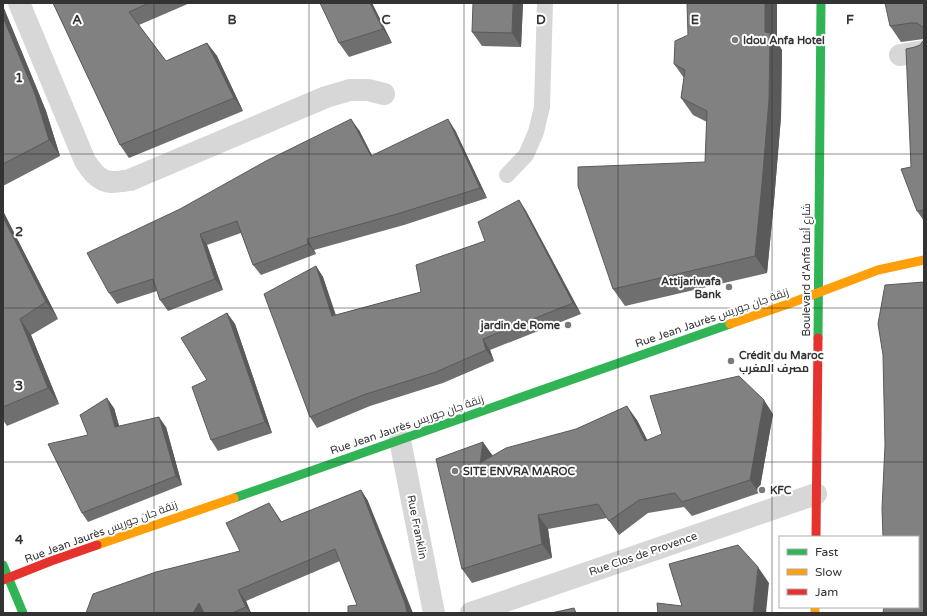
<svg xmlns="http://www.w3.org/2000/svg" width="927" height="616" font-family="'Varela Round',Cairo,sans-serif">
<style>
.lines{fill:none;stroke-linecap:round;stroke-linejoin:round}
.lane{stroke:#d7d7d7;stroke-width:16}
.street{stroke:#d7d7d7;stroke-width:22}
.fast{stroke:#30b455;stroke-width:9}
.slow{stroke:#ff9f0a;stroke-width:9}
.jam{stroke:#e5322d;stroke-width:9}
.wall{fill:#6f6f6f}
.shaded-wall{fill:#5a5a5a}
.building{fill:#818181;stroke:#5a5a5a}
.grid{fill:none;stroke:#333;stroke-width:1;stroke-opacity:0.55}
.poi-dot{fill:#7a7a7a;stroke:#fff;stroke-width:1.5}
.labels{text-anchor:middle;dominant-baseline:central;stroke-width:4;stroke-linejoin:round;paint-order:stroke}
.poi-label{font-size:11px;font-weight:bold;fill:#333;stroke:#fff;text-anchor:start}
.street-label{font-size:11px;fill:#333;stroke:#fff}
.grid-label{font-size:13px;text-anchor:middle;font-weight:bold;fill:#333;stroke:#fff;stroke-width:4;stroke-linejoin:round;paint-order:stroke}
</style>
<rect width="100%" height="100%" fill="#fff"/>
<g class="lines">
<path class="lane" d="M507 175 526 155 536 132 542 107 545 3"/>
<path class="street" d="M19 3 85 161C91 170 98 181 111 182 117 182 124 181 130 180L326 97 350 90H368L384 94
M900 55 924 51
M400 440 434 613
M471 613 816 494"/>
<path class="fast" d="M818 338 821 3
M234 498 730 324
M3 565 23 613"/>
<path class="slow" d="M730 324 791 303 878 270 924 260
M97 545 234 498
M815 607V613"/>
<path class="jam" d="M816 537 818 338
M3 580 51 561 97 545"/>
</g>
<path class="wall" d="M53 3H190L139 25 166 61 207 43 217 56 243 111 129 158 120 145Z
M372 3 392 43 349 57 339 43Z
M523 3 521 47 482 46 472 32Z
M924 3V39L901 42 890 26Z
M3 6 46 111 60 156 3 186Z
M924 40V221L917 211 911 167 915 47 920 45Z
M777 42 782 50 781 117 774 201 767 273 625 306 613 289 705 162 707 122 693 115 681 98 684 78 674 64Z
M359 130 372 156 455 130 487 198 404 225 314 250 316 254 261 275 253 265 241 233 207 245 223 290 168 311 160 300 157 291 117 304 109 293Z
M519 200 526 211 581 314 490 350 494 361 443 383 370 406 317 428 310 417 316 266 323 277 336 315 421 292 485 241Z
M3 211 58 319 31 335 59 404 7 426 3 420Z
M227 313 235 324 272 433 218 451 211 440 207 380Z
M114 408 119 426 166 427 182 485 88 522 82 513 88 435Z
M773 414 759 493 692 516 684 507 648 513 619 535 607 518 548 529 552 558 472 583 462 569 493 456 637 420 647 440Z
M361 490 368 501 357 605 340 561 246 601 251 613H86L240 551 269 503 282 522Z"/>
<path class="shaded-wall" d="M370 3H372L392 43 383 29Z
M513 3H523L521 47 512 33Z
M765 3H777V42L782 50 781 117 774 201 767 273 755 256 765 32Z
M3 6 46 111 60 156 49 140 3 17Z
M207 43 217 56 243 111 234 98Z
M351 119 359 130 378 167 371 156Z
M448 119 455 130 487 198 480 188Z
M519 200 526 211 581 314 573 303Z
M3 211 58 319 46 302 3 217Z
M200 234 207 245 223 290 215 279Z
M307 239 314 250 316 254 308 244Z
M316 266 323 277 339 327 332 316Z
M227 313 235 324 272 433 265 422Z
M20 319 31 335 59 404 48 388Z
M483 339 490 350 494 361 486 350Z
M107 398 114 408 122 436 115 427Z
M764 400 773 414 759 493 750 480Z
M627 406 637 420 655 455 645 441Z
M159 417 166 427 182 485 176 476Z
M483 442 493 456 480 463Z
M361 490 368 501 413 613H407Z
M538 515 548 529 552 558 542 544Z
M758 567 769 583 766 613H753Z
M238 590 246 601 251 613H250L246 607Z
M199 603 206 613H193Z"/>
<path class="building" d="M53 3H149L129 12 166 61 207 43 234 98 120 145Z
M320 3H370L383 29 339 43Z
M473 3H513L512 33 472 32Z
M687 3H765V32L770 33 769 100 762 184 755 256 613 289 578 186V167L705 162 707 111 681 98 685 70 674 64 675 41 688 35Z
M885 3H924V31L923 27 917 23H911L890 26Z
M3 17 35 94 49 140 3 164Z
M924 40V210L917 211 901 169 911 167 906 49 915 47 920 45Z
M351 119 371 156 448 119 480 188 397 214 307 239 308 244 253 265 237 221 200 234 215 279 160 300 153 279 109 293 87 253 180 209 266 161Z
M519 200 573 303 483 339 486 350 436 372 363 395 310 417 264 294 316 266 332 316 421 292 416 265 485 241 478 222Z
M3 217 46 302 20 319 48 388 3 407Z
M924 282V613H883L884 607H918V537H883L882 509 885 445 883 355 878 324 885 285Z
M227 313 265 422 211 440 192 387 207 380 181 338Z
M739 376 764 400 750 480 682 502 675 493 639 500 609 521 598 504 538 515 542 544 462 569 436 459 483 442 480 463 506 448 576 429 627 406 645 441 662 434 650 396Z
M107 398 115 427 159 417 176 476 82 513 48 444 88 435 80 415Z
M361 490 405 603 407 613H348V606L357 605 335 549 238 590 246 607 232 613H204L199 603 193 613H86L93 594 156 572 240 551 226 523 269 503 281 522Z
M738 545 758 567 753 613H658L657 603 682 606 669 564Z
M574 608 576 613H551Z"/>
<path class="grid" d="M154 3V613M309 3V613M464 3V613M618 3V613M772 3V613M3 154H924M3 308H924M3 462H924"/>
<g class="poi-dot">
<circle cx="735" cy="40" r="4"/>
<circle cx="729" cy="287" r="4"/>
<circle cx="568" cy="325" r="4"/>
<circle cx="731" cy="361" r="4"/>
<circle cx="455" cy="471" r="4"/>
<circle cx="762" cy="490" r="4"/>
</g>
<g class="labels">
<g class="poi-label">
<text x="743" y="40">Idou Anfa Hotel</text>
<text x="721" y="281" text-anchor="end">Attijariwafa<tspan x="721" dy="13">Bank</tspan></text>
<text x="560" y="325" text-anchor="end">jardin de Rome</text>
<text x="739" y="355">Crédit du Maroc<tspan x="739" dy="13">مصرف المغرب</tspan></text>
<text x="463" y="471">SITE ENVRA MAROC</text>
<text x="770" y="490">KFC</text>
</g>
<g class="street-label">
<text transform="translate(806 270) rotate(-90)">Boulevard d'Anfa شارع أنفا</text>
<text transform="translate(712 318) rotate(-19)">Rue Jean Jaurès زنقة جان جوريس</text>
<text transform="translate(407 425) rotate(-19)">Rue Jean Jaurès زنقة جان جوريس</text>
<text transform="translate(417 527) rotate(79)">Rue Franklin</text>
<text transform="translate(101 532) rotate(-20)">Rue Jean Jaurès زنقة جان جوريس</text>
<text transform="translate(643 554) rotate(-19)">Rue Clos de Provence</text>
</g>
</g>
<g class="grid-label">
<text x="77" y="24">A</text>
<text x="232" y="24">B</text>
<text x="386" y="24">C</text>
<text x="541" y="24">D</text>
<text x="695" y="24">E</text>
<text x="850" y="24">F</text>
<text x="19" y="82">1</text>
<text x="19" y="236">2</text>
<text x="19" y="390">3</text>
<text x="19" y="544">4</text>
</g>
<rect width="927" height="616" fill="none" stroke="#333333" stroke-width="8"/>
<rect x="779" y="536" width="140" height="72" fill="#ffffff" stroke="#adadad"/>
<rect x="787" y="549" width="20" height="6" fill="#30b455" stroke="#adadad"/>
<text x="815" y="556" font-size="12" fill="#333333">Fast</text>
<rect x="787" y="569" width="20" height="6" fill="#ff9f0a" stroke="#adadad"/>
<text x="815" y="576" font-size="12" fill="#333333">Slow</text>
<rect x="787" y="589" width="20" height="6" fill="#e5322d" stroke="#adadad"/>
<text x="815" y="596" font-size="12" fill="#333333">Jam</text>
</svg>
